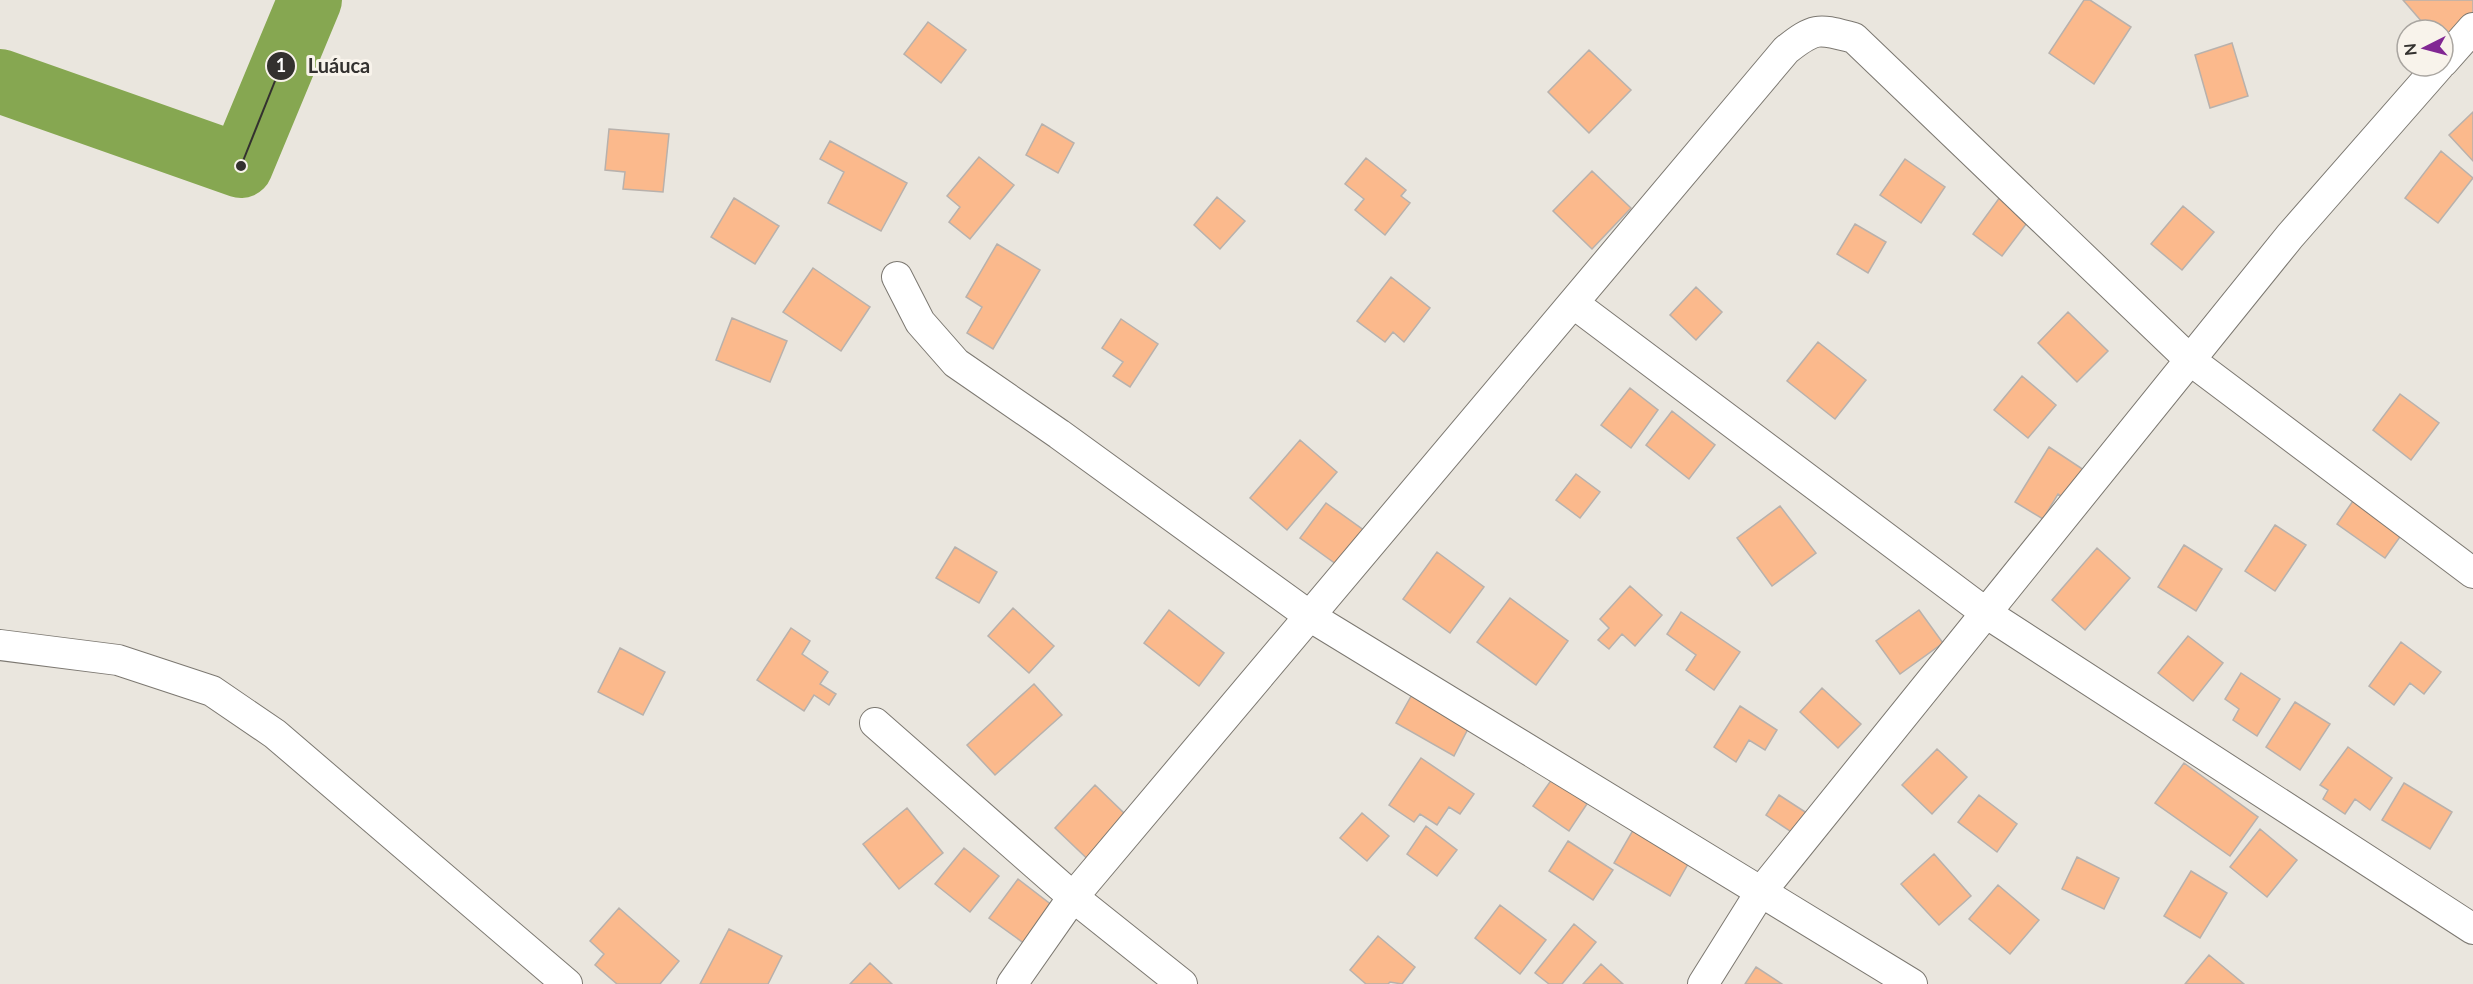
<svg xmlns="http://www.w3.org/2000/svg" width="2473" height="984" font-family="Lato,sans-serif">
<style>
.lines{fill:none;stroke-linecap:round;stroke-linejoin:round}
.river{stroke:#86a751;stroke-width:64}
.building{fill:#fbb98c;stroke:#b8b1ac;stroke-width:1.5}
.minor-casing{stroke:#7c7871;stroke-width:32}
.minor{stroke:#fff;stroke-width:30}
.leader{fill:none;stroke:#33312f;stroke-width:2}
.callout-dot{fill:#33312f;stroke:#f8f3eb;stroke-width:2}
.mark-label{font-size:18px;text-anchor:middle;font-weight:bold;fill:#fff}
.callout-label{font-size:20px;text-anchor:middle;font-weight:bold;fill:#33312f;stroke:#f8f3eb;stroke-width:6;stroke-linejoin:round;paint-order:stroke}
</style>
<rect width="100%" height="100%" fill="#eae6de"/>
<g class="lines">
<path class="river" d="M0 81 241 166 310 0"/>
</g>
<path class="building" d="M2084 0H2090L2131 27 2094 84 2049 53Z
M2403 0H2473V24L2443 47V30H2429Z
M928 22 966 50 941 83 904 54Z
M2232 43 2248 96 2210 108 2195 55Z
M1589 50 1631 90 1589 133 1548 92Z
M2473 112V161L2449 135Z
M1042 124 1074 143 1058 173 1026 155Z
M609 129 669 134 663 192 623 189 625 172 605 170Z
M830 141 907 183 881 231 828 203 844 172 820 159Z
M2441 151 2473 178 2438 223 2405 198Z
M979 157 1014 185 970 239 949 222 960 207 947 196Z
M1366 158 1406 190 1401 196 1410 203 1385 235 1355 210 1364 199 1345 184Z
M1905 159 1945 187 1921 223 1880 195Z
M1592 171 1631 208 1592 249 1553 211Z
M1217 197 1245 221 1220 249 1194 225Z
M2000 197 2030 219 2002 256 1973 234Z
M734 198 779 226 755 264 711 237Z
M2183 206 2214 232 2182 270 2151 244Z
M1855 224 1886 242 1868 273 1837 254Z
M997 244 1040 270 993 349 967 333 982 307 966 297Z
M813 268 870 307 841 351 783 312Z
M1391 277 1430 308 1404 342 1393 332 1385 342 1357 321Z
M1696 287 1722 312 1696 340 1670 315Z
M2068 312 2108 351 2077 382 2038 343Z
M732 318 787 341 770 382 716 360Z
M1121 319 1158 344 1130 387 1113 376 1123 362 1102 348Z
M1818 342 1866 380 1835 419 1787 381Z
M2022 376 2056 405 2028 438 1994 410Z
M1630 388 1658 410 1631 448 1601 425Z
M2400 394 2439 423 2411 460 2373 430Z
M1672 411 1715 445 1689 479 1646 445Z
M1300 440 1337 472 1287 530 1250 498Z
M2049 447 2087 472 2069 501 2058 494 2043 519 2015 502Z
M1576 474 1600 492 1580 518 1556 500Z
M2364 485 2412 520 2385 558 2337 524Z
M1326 503 1372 536 1347 572 1300 538Z
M1780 506 1816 553 1772 586 1737 538Z
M2275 525 2306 545 2275 591 2245 571Z
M2184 545 2222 569 2196 611 2158 587Z
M955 547 997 572 979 603 936 578Z
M2097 548 2130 578 2085 630 2052 600Z
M1437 552 1484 587 1450 633 1403 599Z
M1630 586 1662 615 1635 646 1622 634 1609 649 1598 640 1609 628 1600 619Z
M1510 598 1568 641 1536 685 1477 642Z
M1013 608 1054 646 1029 673 988 636Z
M1169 610 1224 653 1199 686 1144 643Z
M1919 610 1943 643 1900 674 1876 641Z
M1681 612 1740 652 1714 690 1686 670 1696 655 1667 634Z
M791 628 810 641 802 654 828 672 820 684 836 694 829 705 814 695 804 711 757 680Z
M2188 636 2223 663 2193 701 2158 673Z
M2401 642 2441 672 2424 694 2410 683 2394 705 2369 686Z
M620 648 665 672 643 715 598 692Z
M2241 673 2280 699 2257 736 2233 720 2239 709 2225 699Z
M1034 684 1062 715 995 775 967 745Z
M1822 688 1861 724 1838 748 1800 712Z
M1414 691 1471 723 1454 756 1396 723Z
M2295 702 2330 724 2300 770 2266 747Z
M1740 706 1777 730 1765 750 1749 740 1736 762 1714 747Z
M2348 747 2392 778 2370 810 2355 799 2345 814 2323 799 2328 790 2320 785Z
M1937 749 1967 777 1932 814 1902 785Z
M1421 758 1474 794 1460 814 1449 807 1437 825 1420 814 1414 822 1389 805Z
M2184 763 2258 817 2230 856 2155 803Z
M1552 779 1587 804 1569 831 1533 806Z
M2404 783 2452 812 2430 849 2382 820Z
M1095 785 1126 815 1098 869 1055 828Z
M1779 795 1816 819 1802 839 1766 815Z
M1979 795 2017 824 1997 852 1958 822Z
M907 808 943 853 899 889 863 844Z
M1362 813 1389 836 1367 861 1340 838Z
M1636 825 1692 857 1670 896 1614 863Z
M1426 826 1457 850 1437 876 1407 854Z
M2260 829 2297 860 2267 897 2230 867Z
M1568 841 1613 870 1593 900 1549 871Z
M964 848 999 876 970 912 935 884Z
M1934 854 1971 896 1939 925 1901 884Z
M2077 857 2119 878 2104 909 2062 889Z
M2191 871 2227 893 2200 938 2164 916Z
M1018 879 1053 906 1025 944 989 918Z
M1998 885 2039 920 2010 954 1969 919Z
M1500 905 1546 940 1520 974 1475 938Z
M619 908 679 961 660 984H617L595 965 604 954 590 941Z
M1574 924 1596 942 1562 984H1549L1535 973Z
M729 929 782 956 768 984H700Z
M1378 936 1415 967 1402 984 1390 982 1388 984H1366L1350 970Z
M2209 955 2244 984H2185Z
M870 963 892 984H850Z
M1601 964 1623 984H1583Z
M1756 967 1782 984H1745Z"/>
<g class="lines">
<defs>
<path id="minor" d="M2443 62 2473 28
M897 277 920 322 956 363 1059 434 1311 617 1912 984
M1573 303 1986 613 2473 929
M0 645 118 660 212 691 275 734 567 984
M875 723 1073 897 1182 984
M1012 984 1073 897 1786 50C1816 26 1819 29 1854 38L2190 360 2473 573
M1703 984 1760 893 2290 236 2439 66"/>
</defs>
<use href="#minor" class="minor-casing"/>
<use href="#minor" class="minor"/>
</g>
<path class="leader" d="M241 166L281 66"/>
<g class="callout-dot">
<circle cx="241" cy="166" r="6"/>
<circle cx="281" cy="66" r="15"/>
</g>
<g class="mark-label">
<text x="281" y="72">1</text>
</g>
<g class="callout-label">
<text x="339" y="73">Luáuca</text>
</g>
<g transform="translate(2425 48) rotate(264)"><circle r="28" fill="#f8f3eb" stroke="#a9a5a0" stroke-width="1.5"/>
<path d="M0-4.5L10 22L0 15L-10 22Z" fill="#812793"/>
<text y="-9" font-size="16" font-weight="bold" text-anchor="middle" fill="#33312f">N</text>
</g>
</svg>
